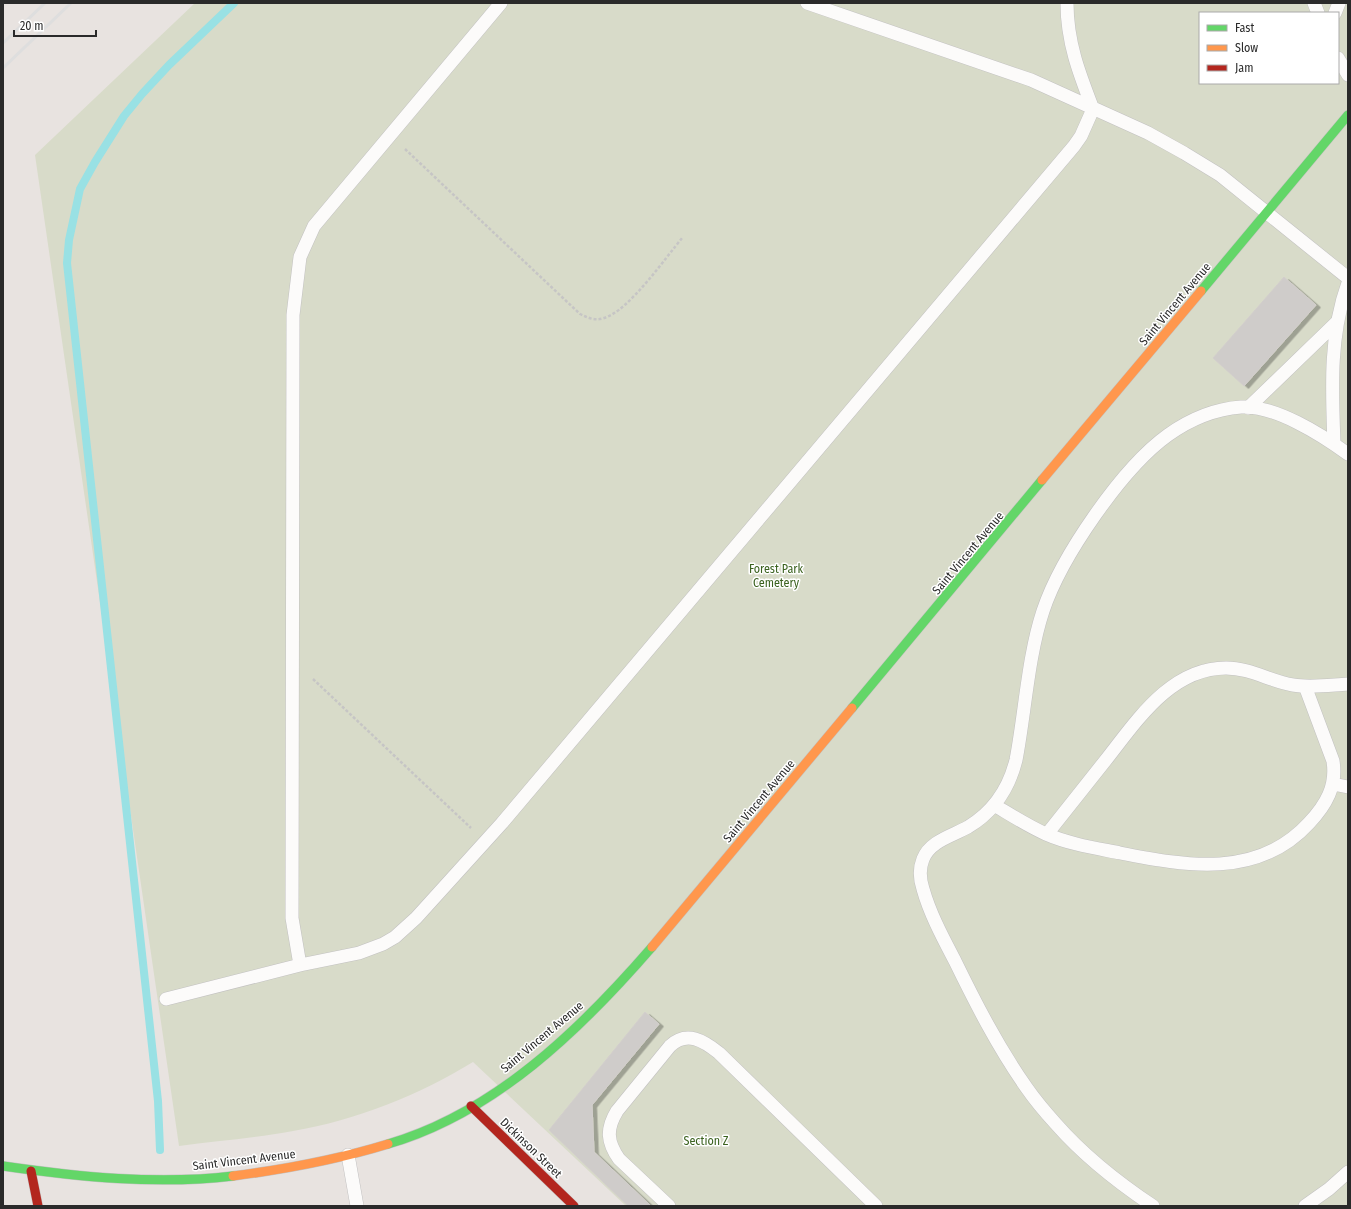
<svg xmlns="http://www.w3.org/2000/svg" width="1351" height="1209" font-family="'Fira Sans Condensed',sans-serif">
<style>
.cemetery{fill:#d8dbc9;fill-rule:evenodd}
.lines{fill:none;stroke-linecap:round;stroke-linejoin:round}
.stream{stroke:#99e1e4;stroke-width:8}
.building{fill:#cfccca;stroke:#d3cfcc;filter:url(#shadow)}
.lane-casing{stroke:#c2c1c1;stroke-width:14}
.fast-casing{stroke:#c2c1c1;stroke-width:10}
.slow-casing{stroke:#c2c1c1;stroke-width:10}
.jam-casing{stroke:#c2c1c1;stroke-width:10}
.path{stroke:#c6c5c5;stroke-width:2.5;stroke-dasharray:3 2;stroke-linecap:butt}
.lane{stroke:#fcfbfa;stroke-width:13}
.fast{stroke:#63d668;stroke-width:9}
.slow{stroke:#ff974d;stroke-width:9}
.jam{stroke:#b3261e;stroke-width:9}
.rail{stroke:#dedede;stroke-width:3}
.labels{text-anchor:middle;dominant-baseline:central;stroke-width:3;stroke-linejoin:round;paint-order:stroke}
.street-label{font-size:12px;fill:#2a2a2a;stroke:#fff}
.park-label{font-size:12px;fill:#3b621f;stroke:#fff}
</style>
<defs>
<filter id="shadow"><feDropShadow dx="4.5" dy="2.5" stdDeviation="0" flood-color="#0004"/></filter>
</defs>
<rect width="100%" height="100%" fill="#e8e3e0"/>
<path class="cemetery" d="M195 3H1348V1206H626L473 1062C419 1095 357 1120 293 1131 256 1138 217 1141 179 1146L35 155ZM1200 13H1338V83H1200Z"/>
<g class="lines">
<path class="stream" d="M160 1150 158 1101 67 263 69 240 80 189 95 162 124 116 142 94 169 65 234 3"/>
</g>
<path class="building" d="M1284 277 1316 305 1244 386 1213 358Z
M645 1012 659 1024 592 1105 594 1152 651 1206H628L549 1130Z"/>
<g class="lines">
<defs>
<path id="lane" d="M807 3 1031 80 1148 133 1184 153 1220 175 1348 278
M1314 3 1318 13
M1335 13 1339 3
M1338 58 1348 75
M1248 408 1338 321
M1334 444C1332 390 1329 335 1348 283
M1333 784 1348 787
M994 805C1011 815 1028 826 1046 834 1069 844 1095 848 1120 853 1186 866 1258 879 1309 823 1326 805 1337 786 1333 761L1305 686
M1047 834C1066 810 1086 785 1105 761 1136 722 1170 668 1226 668 1250 668 1270 681 1293 685 1311 688 1330 685 1348 684
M300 965 292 918 293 315 300 257 314 226 501 3
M166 999 300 965 359 953 383 944 395 937 416 918 502 823 1074 146 1081 136 1093 109C1079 73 1067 42 1067 3
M348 1155 357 1206
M669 1206 619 1159C607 1142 606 1129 617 1111L670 1046C687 1030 704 1041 719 1053L876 1206
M1153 1206C1117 1182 1085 1157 1056 1124 1046 1113 1035 1100 1026 1087 998 1047 976 1004 955 961 943 938 930 914 923 889 920 880 919 869 923 859 930 841 952 836 968 827 993 812 1009 788 1016 760 1025 713 1028 656 1043 611 1061 557 1122 468 1168 435 1189 420 1215 409 1241 407 1275 405 1322 435 1348 454
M1305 1206 1329 1189 1348 1172"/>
<path id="fast" d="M1201 291 1348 115
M852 708 1042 480
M388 1144C495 1113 581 1029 652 947
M3 1166C79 1177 157 1185 233 1176"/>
<path id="slow" d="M1042 480 1201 291
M652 947 852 708
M233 1176C287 1169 336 1160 388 1144"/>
<path id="jam" d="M471 1106 574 1206
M31 1171 38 1206"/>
</defs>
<use href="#lane" class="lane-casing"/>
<use href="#fast" class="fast-casing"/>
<use href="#slow" class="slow-casing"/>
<use href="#jam" class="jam-casing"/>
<path class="path" d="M405 149 580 314C588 318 595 321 604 318 629 311 665 258 683 237
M313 679 471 828"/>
<use href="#lane" class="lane"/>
<use href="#fast" class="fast"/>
<use href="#slow" class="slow"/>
<use href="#jam" class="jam"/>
<path class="rail" d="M3 43 45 3
M3 68 71 3"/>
</g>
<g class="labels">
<g class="street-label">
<text transform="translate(1175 304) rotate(-50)">Saint Vincent Avenue</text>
<text transform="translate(968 553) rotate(-50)">Saint Vincent Avenue</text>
<text transform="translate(759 801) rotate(-50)">Saint Vincent Avenue</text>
<text transform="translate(542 1037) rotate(-40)">Saint Vincent Avenue</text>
<text transform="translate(531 1148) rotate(44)">Dickinson Street</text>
<text transform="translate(244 1160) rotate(-7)">Saint Vincent Avenue</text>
</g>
<g class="park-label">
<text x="776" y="569">Forest Park<tspan x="776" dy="14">Cemetery</tspan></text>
<text x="706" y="1141">Section Z</text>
</g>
</g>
<rect width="1351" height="1209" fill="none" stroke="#2a2a2a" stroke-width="8"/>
<rect x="1199" y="12" width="140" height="72" fill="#ffffff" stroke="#aaaaaa"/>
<rect x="1207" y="25" width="20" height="6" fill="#63d668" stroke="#aaaaaa"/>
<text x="1235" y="32" font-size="12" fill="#2a2a2a">Fast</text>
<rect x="1207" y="45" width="20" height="6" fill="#ff974d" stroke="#aaaaaa"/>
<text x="1235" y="52" font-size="12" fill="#2a2a2a">Slow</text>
<rect x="1207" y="65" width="20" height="6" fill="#b3261e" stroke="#aaaaaa"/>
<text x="1235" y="72" font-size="12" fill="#2a2a2a">Jam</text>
<path d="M14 30v6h82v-6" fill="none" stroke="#2a2a2a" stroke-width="2"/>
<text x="20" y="30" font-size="12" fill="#2a2a2a" stroke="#ffffff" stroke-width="3" paint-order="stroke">20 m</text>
</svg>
